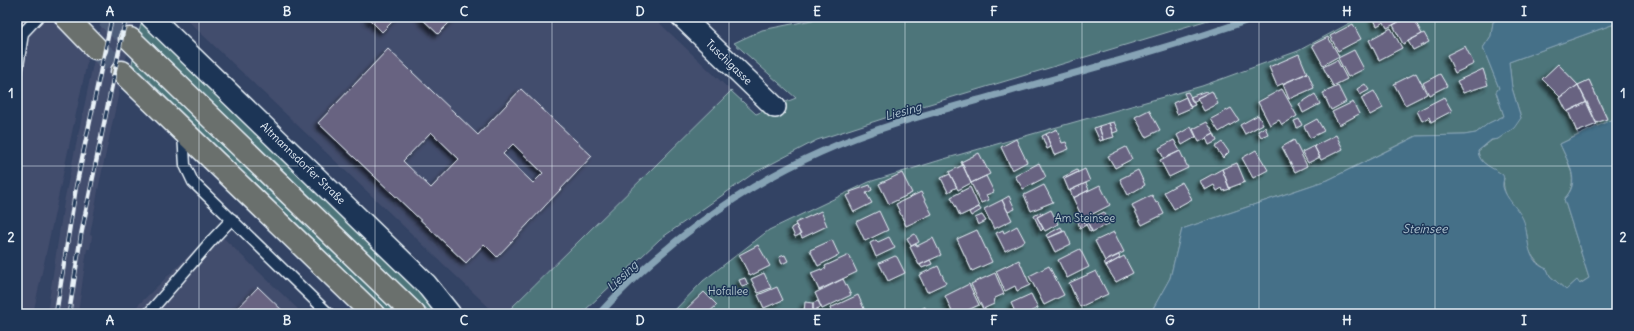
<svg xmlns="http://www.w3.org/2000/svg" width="1634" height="331" font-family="Delius,sans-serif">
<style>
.built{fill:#434d6d}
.green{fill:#4d757a;stroke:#9ab3b9}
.water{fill:#446f88;stroke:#86a3b5}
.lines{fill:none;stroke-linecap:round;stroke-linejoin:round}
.stream{stroke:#86a3b5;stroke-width:7}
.building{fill:#676381;stroke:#e8f1f8;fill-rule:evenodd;filter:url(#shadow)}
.primary-tunnel{stroke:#4e5d7a;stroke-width:22;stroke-dasharray:22 11;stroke-linecap:butt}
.lane-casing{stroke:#e8f1f8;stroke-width:13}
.street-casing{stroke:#e8f1f8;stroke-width:24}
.primary-casing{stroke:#e8f1f8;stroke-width:25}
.lane{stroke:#1d3557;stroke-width:10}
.street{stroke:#1d3557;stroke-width:21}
.primary{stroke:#6b706d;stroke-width:22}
.rail-casing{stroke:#e8f1f8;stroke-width:4.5}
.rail{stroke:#1d3557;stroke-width:3;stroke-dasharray:9;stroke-linecap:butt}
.grid{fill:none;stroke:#e8f1f8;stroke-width:1;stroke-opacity:0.55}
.labels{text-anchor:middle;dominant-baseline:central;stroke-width:3;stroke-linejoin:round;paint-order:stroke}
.street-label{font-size:11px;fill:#e8f1f8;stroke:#1d3557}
.park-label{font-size:11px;fill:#b2c6cc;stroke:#1d3557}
.water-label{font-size:12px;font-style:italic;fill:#afc4d1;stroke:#1d3557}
.neatline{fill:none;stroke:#e8f1f8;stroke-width:1.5}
.grid-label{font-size:13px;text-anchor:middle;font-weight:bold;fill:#e8f1f8}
</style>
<defs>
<filter id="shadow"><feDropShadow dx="-3.5" dy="3.5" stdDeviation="2" flood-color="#0009"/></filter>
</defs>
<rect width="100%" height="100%" fill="#334364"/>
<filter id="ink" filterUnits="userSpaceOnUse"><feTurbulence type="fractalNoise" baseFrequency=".025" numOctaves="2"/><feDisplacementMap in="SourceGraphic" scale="8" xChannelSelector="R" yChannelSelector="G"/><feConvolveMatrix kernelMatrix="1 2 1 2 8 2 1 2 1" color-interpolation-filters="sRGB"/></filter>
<g filter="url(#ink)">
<path class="built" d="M17 17H51L89 53 33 314H17Z
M103 17H135L99 185 90 235 92 236 90 249H87L78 314H47L64 202Z
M184 17H653L731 91 505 314H496Z
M215 230 303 314H129Z"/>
<path class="green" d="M827 17H1218L913 109 817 140 754 173 660 239 581 314H505L731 91 756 114 796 98 734 43 762 30Z
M1361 17H1502L1493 22 1491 36 1483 48 1499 88 1496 92 1504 116 1489 123 1476 133 1464 135 1416 136 1330 179 1182 229 1170 278 1150 314H671L703 281 769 230 869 182 944 159 1202 86 1298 51Z
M143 18 424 290 436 313 431 314 139 31Z
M1617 23V117L1598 126 1596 123 1607 118 1589 80 1578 85 1558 64 1542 79 1560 97 1578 135 1560 144C1568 163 1581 182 1564 199L1589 278 1579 284 1577 280 1566 290 1550 276 1547 269C1540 267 1534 259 1530 252 1527 245 1528 238 1526 231 1521 214 1500 197 1504 178 1495 167 1479 166 1478 151L1492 140 1498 139 1521 118 1512 88 1509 62Z
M133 58 398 314H390L132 64Z"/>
<path class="water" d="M1502 17H1617V23L1509 62 1512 88 1521 118 1514 128 1498 139 1491 140 1478 151C1479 165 1493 167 1503 175 1505 179 1502 182 1503 187 1506 199 1518 208 1523 219 1530 235 1524 262 1547 269L1550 276 1566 290 1577 280 1580 284 1589 278 1564 199C1582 182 1568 163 1560 144L1617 117V314H1150L1170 278 1182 229 1330 179 1417 136 1464 135 1476 133 1489 123 1504 116 1496 92 1499 88 1483 48 1491 36 1493 22Z"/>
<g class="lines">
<path class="stream" d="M599 314C660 247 737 189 821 152 878 126 939 111 1000 94 1086 70 1173 47 1257 17"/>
</g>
<path class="building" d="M367 17H397L382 32Z
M420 17H455L438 34Z
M1373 17H1408L1387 28 1384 22 1377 26Z
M1408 17H1413L1422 34 1403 44 1393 25Z
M1353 24 1361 39 1338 51 1330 36Z
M1391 28 1402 48 1379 60 1369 40Z
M1424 33 1429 42 1413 50 1408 41Z
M1328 37 1339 56 1323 65 1312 45Z
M1465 46 1474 64 1455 73 1447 55Z
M388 49 478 135 521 89 592 156 497 257 484 244 466 263 318 123ZM431 132 459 159 431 188 403 161ZM513 144 543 173 533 183 503 154Z
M1354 50 1364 69 1348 77 1338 58Z
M1299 54 1307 73 1277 86 1269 67Z
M1337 60 1347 79 1333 86 1323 67Z
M1558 64 1578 85 1560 97 1542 79Z
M1483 69 1488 85 1463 93 1457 81Z
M1308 73 1314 88 1289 99 1283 84Z
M1416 73 1427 94 1405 105 1394 84Z
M1440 74 1447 86 1429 95 1423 83Z
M1589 80 1607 119 1596 123 1578 85Z
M1365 84 1369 90 1360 95 1357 89Z
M1578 85 1587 102 1567 112 1560 98Z
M1338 86 1346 102 1331 110 1323 93Z
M1282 89 1297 116 1282 125 1279 120 1270 125 1258 102Z
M1206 91 1207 93 1197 98 1198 100 1193 103 1190 97Z
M1212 91 1218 104 1204 111 1197 98Z
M1374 91 1383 108 1370 115 1361 98Z
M1188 92 1195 105 1190 107 1184 93Z
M1315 94 1320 104 1303 113 1299 104Z
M1186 97 1191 108 1177 114 1173 103Z
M1444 97 1452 111 1431 122 1429 117 1422 121 1417 111Z
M1353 102 1359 114 1339 125 1332 112Z
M1587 102 1597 124 1577 132 1568 111Z
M1231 108 1239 120 1219 132 1211 119Z
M1149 110 1160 130 1146 137 1135 117Z
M1258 115 1263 124 1245 134 1240 125Z
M1299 119 1302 125 1297 128 1294 121Z
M1317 119 1324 131 1310 138 1304 126Z
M1114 122 1118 131 1113 133 1109 123Z
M1207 122 1214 134 1199 142 1193 129Z
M1109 123 1114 137 1103 140 1099 126Z
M1099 126 1103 140 1100 141 1094 128Z
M1191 127 1196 137 1182 145 1177 135Z
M1265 127 1268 134 1261 137 1258 131Z
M1057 129 1062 143 1066 142 1069 149 1054 155 1046 134Z
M1046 134 1051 147 1047 149 1042 136Z
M1214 134 1217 141 1209 145 1206 138Z
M1336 135 1343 149 1321 160 1314 146Z
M1016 139 1027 162 1012 170 1001 147Z
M1174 140 1180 151 1164 159 1159 148Z
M1294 140 1307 166 1295 172 1282 147Z
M1222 142 1229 152 1223 158 1215 147Z
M1314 146 1320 157 1308 163 1302 152Z
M1126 147 1132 159 1115 168 1108 156Z
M1256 150 1268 170 1253 178 1242 158Z
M1180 151 1188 168 1169 177 1160 160Z
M979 153 990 174 971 183 961 162Z
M1039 163 1046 177 1023 189 1015 176Z
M1237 163 1245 182 1229 188 1222 169Z
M963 165 971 183 958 190 949 172Z
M1085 169 1090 181 1069 191 1064 179Z
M1222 169 1230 189 1223 191 1222 188 1217 191 1214 185 1205 190 1200 181Z
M1077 170 1078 172 1064 179 1063 177Z
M1138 170 1145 185 1128 195 1120 179Z
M902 173 912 193 889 204 879 184Z
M950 174 957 187 948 192 941 178Z
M986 176 994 192 986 195 989 200 981 203 971 183Z
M1182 182 1192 199 1174 209 1164 192Z
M1086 183 1089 190 1073 198 1070 190Z
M870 185 872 190 866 193 872 203 854 212 846 196 851 194 850 192Z
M1044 185 1053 202 1031 211 1024 195Z
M1100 185 1110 205 1083 219 1073 198Z
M970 187 979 207 960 216 951 197Z
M921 192 932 214 906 226 896 204Z
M1152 195 1156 203 1158 202 1164 214 1142 225 1132 205Z
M1009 196 1015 209 1008 212 1002 200Z
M1002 200 1012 220 994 229 984 209Z
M979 207 981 210 971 216 969 212Z
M1051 210 1058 224 1045 231 1037 217Z
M821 211 827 226 802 238 795 223Z
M879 211 888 230 865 241 856 222Z
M1041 212 1043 214 1037 217 1043 229 1041 231 1034 216Z
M1104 212 1110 223 1092 232 1087 221Z
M982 215 986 221 978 225 975 218Z
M1091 215 1092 218 1087 221 1092 231 1090 232 1083 219Z
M1083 219 1086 225 1080 228 1078 222Z
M796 225 801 234 795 237 791 228Z
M1017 226 1025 241 1005 251 996 233 1003 230 1004 233Z
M1061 227 1063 231 1048 238 1046 235Z
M977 230 992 262 972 271 957 239Z
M1065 231 1071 244 1055 252 1048 238Z
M1114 232 1124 252 1105 261 1095 241Z
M915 234 919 242 911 246 907 238Z
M889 237 895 248 876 257 870 243 876 240 878 242Z
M933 238 941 255 919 265 910 247 916 244 917 246Z
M832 240 839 255 818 266 810 250Z
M758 245 770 266 750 276 739 255Z
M1080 249 1089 267 1067 278 1058 260Z
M785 255 788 261 782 264 779 257Z
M849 255 857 272 819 290 811 273 821 269V270L826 268 825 266Z
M1119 255 1120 258 1106 266 1104 262Z
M895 256 897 257 905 273 888 281 879 263Z
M1124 256 1133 273 1116 282 1106 266Z
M930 260 932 264 922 268 920 265Z
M1019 260 1030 285 1017 291 1015 286 1005 291 996 271Z
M938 266 946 283 927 292 919 275Z
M1049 266 1064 295 1044 305 1029 276Z
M1096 271 1108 294 1080 307 1069 283Z
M764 273 771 288 758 293 751 279Z
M995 273 1004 294 995 298 994 304 983 309 971 284Z
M745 278 748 285 742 287 739 280Z
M843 279 851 295 822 309 815 293Z
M969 284 979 305 959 314H953L945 296Z
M258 287 286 314H232Z
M777 287 783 300 764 308 758 295Z
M704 292 717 305 707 314H686L684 311Z
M1031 294 1038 308 1025 314H1016L1011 303Z
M858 295 865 311 859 314H832L830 308Z
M818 301 821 307 813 311V303Z
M805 302 813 303V313L804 312Z
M925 307 928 314H910L913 313Z"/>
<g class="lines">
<path class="primary-tunnel" d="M107 17 130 39
M96 48 122 72"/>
<defs>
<path id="lane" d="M17 73 23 33 38 17
M183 134 185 165 193 182 329 314
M148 314 212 240 232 219"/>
<path id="street" d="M151 17 426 284 450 314
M682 17 775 107"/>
<path id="primary" d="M66 17 96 48
M130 39 414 314
M122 72 373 314"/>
</defs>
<use href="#lane" class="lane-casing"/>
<use href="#street" class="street-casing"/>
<use href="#primary" class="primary-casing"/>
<use href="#lane" class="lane"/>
<use href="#street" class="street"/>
<use href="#primary" class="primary"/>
<defs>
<path id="rail" d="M56 314 76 187 112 17
M69 314 81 235 126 17"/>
</defs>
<use href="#rail" class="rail-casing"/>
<use href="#rail" class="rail"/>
</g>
</g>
<path class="grid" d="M199 17V314M375 17V314M552 17V314M729 17V314M905 17V314M1082 17V314M1259 17V314M1435 17V314M17 166H1617"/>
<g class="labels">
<g class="street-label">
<text transform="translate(729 62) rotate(44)">Tuschlgasse</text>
<text transform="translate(303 163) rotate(44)">Altmannsdorfer Straße</text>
</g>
<g class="park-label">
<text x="1085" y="218">Am Steinsee</text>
<text x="728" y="291">Hofallee</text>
</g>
<g class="water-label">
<text transform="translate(903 111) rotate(-16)">Liesing</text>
<text x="1425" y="228">Steinsee</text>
<text transform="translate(622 276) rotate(-44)">Liesing</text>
</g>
</g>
<rect width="1634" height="331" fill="none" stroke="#1d3557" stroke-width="44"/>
<rect x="22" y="22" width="1590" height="287" class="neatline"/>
<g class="grid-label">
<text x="110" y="16">A</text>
<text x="287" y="16">B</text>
<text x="464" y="16">C</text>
<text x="640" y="16">D</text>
<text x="817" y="16">E</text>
<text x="994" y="16">F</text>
<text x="1170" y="16">G</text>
<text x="1347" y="16">H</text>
<text x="1524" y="16">I</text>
<text x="11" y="98">1</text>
<text x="1623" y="98">1</text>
<text x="11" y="242">2</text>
<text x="1623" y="242">2</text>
<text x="110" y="325">A</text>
<text x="287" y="325">B</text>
<text x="464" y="325">C</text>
<text x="640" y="325">D</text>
<text x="817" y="325">E</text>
<text x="994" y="325">F</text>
<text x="1170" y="325">G</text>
<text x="1347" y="325">H</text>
<text x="1524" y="325">I</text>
</g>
</svg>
